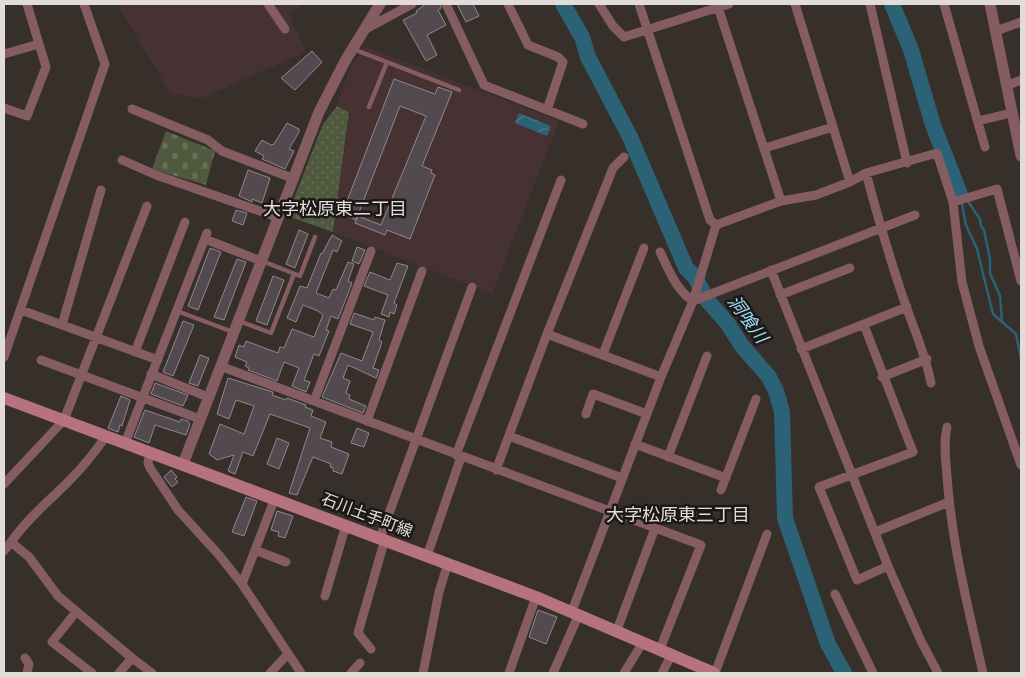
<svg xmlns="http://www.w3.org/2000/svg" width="1025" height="677" font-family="'Public Sans','Noto Sans JP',sans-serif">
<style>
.education{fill:#463232}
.cemetery{fill:url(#cemetery-stones)}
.park{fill:url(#park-dots)}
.water{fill:url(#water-waves)}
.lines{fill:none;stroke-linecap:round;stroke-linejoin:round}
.stream{stroke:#2b6275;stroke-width:2.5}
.river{stroke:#2b6275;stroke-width:16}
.building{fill:#524a4f;stroke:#91878d}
.service{stroke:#865c63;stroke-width:4.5}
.minor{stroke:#865c63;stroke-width:9}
.tertiary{stroke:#865c63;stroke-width:11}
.secondary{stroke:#b6737e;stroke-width:12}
.labels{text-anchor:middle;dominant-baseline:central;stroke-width:5;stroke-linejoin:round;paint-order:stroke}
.street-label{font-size:16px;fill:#e1dcd9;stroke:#1b1816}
.neighbourhood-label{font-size:18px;fill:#e1dcd9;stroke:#1b1816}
.water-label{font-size:18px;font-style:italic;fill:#99ddf6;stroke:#1b1816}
</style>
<defs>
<pattern id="cemetery-stones" width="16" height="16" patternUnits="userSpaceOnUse" patternTransform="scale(1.25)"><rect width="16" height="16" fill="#50593d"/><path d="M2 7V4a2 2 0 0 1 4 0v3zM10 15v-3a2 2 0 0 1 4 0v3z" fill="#697058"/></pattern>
<pattern id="park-dots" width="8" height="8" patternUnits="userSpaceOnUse" patternTransform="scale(1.25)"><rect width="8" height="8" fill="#50593d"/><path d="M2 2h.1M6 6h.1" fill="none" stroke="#697058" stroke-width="1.8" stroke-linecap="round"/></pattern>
<pattern id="water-waves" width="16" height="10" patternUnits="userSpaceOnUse" patternTransform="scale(1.25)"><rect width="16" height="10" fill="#2b6275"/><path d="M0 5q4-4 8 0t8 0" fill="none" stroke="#497888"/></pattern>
</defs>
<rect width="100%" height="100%" fill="#362f2a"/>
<path class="education" d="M117 4H304L289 14 306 52 202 98 171 94Z
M364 46 559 121 492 294 333 232 350 112 337 105 349 70Z"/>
<path class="cemetery" d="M166 131 215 151 206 185 152 169Z"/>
<path class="park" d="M337 106 349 112 333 232 287 216 323 124Z"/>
<path class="water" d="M519 113 551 126 547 136 515 123Z"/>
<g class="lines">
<path class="stream" d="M960 194 966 225 977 249 993 314 1016 334 1021 359
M967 200 980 219 981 226 984 230 990 259V273L1000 296 1002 322"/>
<path class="river" d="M563 4 582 37 588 57 630 137 686 268 695 277 707 300 728 324 742 346 769 377 776 391 782 412 785 518 828 644 844 673
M892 4 911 50 933 125 960 194"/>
</g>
<path class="building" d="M426 4H440L441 8 438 10 446 25 427 35 437 55 426 61 403 20 417 13 416 11Z
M457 4H473L479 16 466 22Z
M312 51 322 62 295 90 281 78Z
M394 79 435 94 438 87 452 92 422 166 432 170 431 173 435 175 410 239 387 230 385 235 355 223 358 216 381 225 426 116 400 106 356 220 342 214Z
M287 123 299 129V132L289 149 294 151 285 169 262 159 264 156 255 151 262 140 271 145 274 144Z
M248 170 270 178 262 203 252 199V202L239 196Z
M236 210 247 213 243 225 232 221Z
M299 230 308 234 295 268 286 264Z
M332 235 342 241 337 252 333 250 316 293 329 298 333 289 336 290 348 262 354 264 348 281 352 283 338 319 331 316 326 330 329 331 319 356 314 354 304 380 310 382 306 392 292 386 299 368 284 362 277 381 248 370 249 368 245 366 247 362 235 357 239 345 244 347 246 341 278 353 280 347 284 348 292 329 314 337 323 315 318 311 303 305 296 322 287 318 300 286 307 288 321 253 322 254Z
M357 247 365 250 359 264 352 261Z
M210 248 221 252 198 310 188 306Z
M237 259 246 262 224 320 214 317Z
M397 263 408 266 394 303 397 305 394 314 390 312 389 317 381 314 388 295 364 286 370 272 390 280Z
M273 276 284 280 267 325 256 321Z
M354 313 374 320 375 317 385 320 379 340 382 342 373 368 379 370 376 378 348 365 343 378 350 381 346 393 350 395 349 399 366 406 363 413 322 397 341 353 362 361 373 332 350 324Z
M183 321 194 325 173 376 163 372Z
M200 355 209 358 198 386 189 383Z
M228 378 273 392 272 395 286 400 287 398 306 405 305 407 313 410 311 416 326 422 320 438 332 442 331 447 349 454 342 474 333 471V468L330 467 331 464 313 457 297 495 289 493 310 428 270 414 253 456 243 452 235 474 228 471 234 455 217 460 209 454 220 424 244 434 254 406 236 400 229 419 217 414Z
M155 383 188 395 183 406 151 394Z
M121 396 130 400 122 426 120 425 118 432 108 428Z
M145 410 180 422 181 419 188 421 190 424 186 435 155 425 149 443 134 437Z
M357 428 369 433 364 447 351 443Z
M277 438 289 443 279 469 267 464Z
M171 470 177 477 175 479 178 482 172 487 164 477Z
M246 497 257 501 244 536 232 532Z
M277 511 293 516 285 538 278 536 279 532 271 530Z
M538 610 557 617 546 644 529 637Z"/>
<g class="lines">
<path class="service" d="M353 49 459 90
M369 107 387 62
M262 261 300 276 315 237
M177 311 233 332
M239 321 271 333 294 274"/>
<path class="minor" d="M27 4 39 44
M268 4 285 29
M446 4 484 85 583 124
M508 4 528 45 558 57 563 62 547 110
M599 4 613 26 624 37 729 4
M639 4 710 220 716 225
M717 4 781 201
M795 4 850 182
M870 4 907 163
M944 4 985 147
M364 30 412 4
M996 31 1021 22
M4 54 39 44 46 67 27 116 4 108
M1006 86 1021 80
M132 109 208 140 222 151 292 178
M978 121 1011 113
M765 148 833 127
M122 160 156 175 277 217
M866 173C878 218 891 263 906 306 915 332 926 356 931 383
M953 202 997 189 1021 281
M716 225 781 201 816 195 850 182 866 173 937 153 953 202 962 282 979 346 1021 465
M205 239 261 261
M660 252C669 270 676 290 693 301
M771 270 888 566 921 641 938 673
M780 295 850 268
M693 301 915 215
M21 310 158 360
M62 325 101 190
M864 325 913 452 819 487 857 580 888 566
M547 334 661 377
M801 349 907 307
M135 352 185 222
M603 354 644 248
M4 357 105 64 84 4
M41 360 200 419
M220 366 701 545 660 649
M151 374 208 397
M882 377 927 359
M314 401 371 251
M586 414 593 394 647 414
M367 421 422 271
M947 427C943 444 946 460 947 477 952 544 968 608 983 673
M106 436C95 452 83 467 69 481 49 501 28 518 11 542L29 557 58 596 132 658 119 673
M509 436 622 478
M125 443 207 233
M635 444 726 478
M150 452 148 463 150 468 178 510 219 555 242 584 301 673
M456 455 561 180
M668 457 707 356
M496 470 547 334 613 168 624 157
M4 484 64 420 147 206
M721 490 756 399
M875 532 949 502
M380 538 472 287
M255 550 286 562
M4 551 11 542
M427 556 461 457
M242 584 275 498
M835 594 873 673
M325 596 346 525
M572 611 661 377 693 301 716 225
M76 612 52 642 92 673
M617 630 655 528
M371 649 358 633 385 539
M25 658 29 664 27 673
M132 658 152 673
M270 673 288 654
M351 673 360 663
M423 673 439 592 448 563
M509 673 536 597
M553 673 579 614
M624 673 643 642
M662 673 672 654
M715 673 767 534"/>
<path class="tertiary" d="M990 4 1021 156
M183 464 319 112 345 61 380 4"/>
<path class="secondary" d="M4 398 536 597 714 673"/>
</g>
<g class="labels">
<g class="street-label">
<text transform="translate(367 515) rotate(21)">石川土手町線</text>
</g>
<g class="neighbourhood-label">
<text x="335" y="208">大字松原東二丁目</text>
<text x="678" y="514">大字松原東三丁目</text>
</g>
<g class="water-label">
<text transform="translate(748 319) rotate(54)">洞喰川</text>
</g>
</g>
<rect width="1025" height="677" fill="none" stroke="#e1dcd9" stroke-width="10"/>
</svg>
